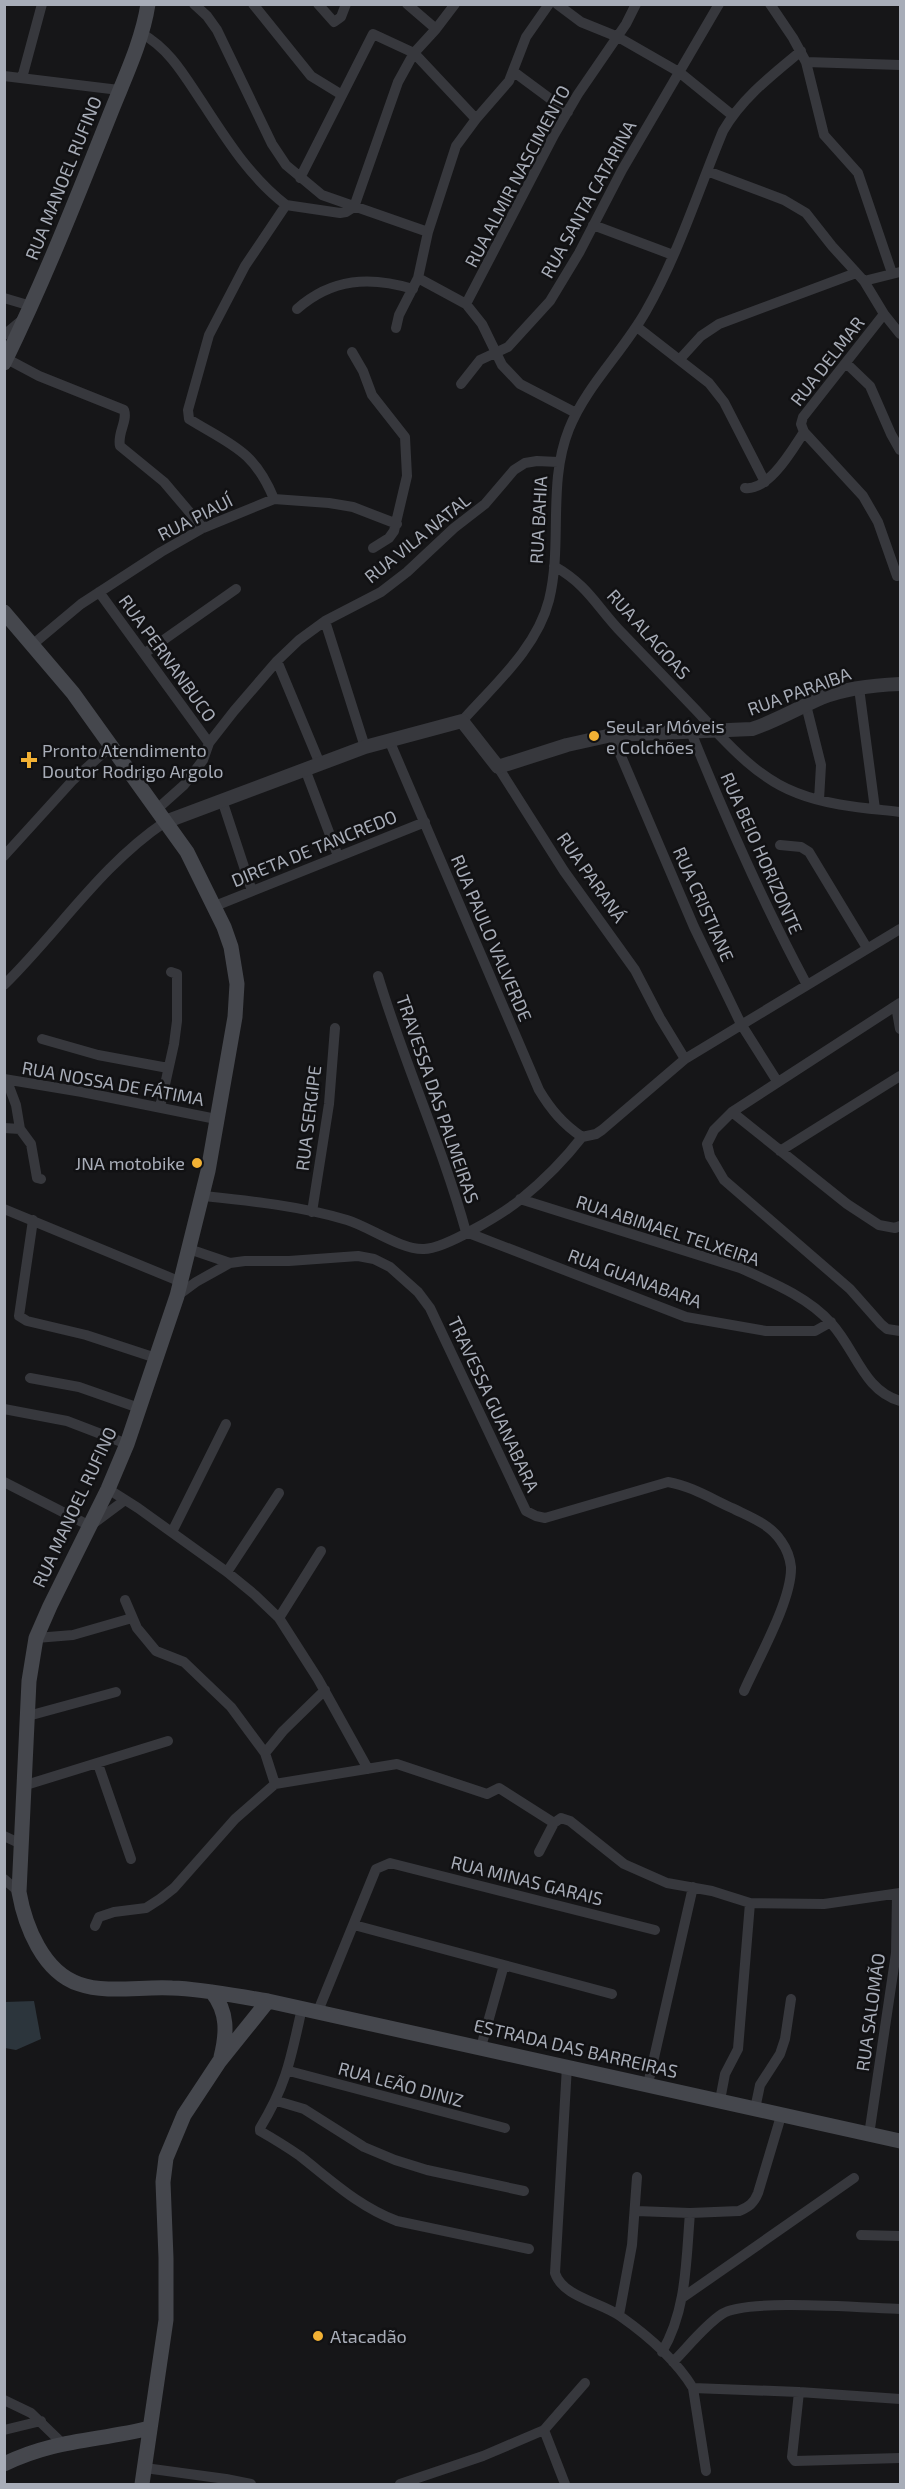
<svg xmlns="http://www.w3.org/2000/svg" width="905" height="2489" font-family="'Exo 2',sans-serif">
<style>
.water{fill:#2c353c}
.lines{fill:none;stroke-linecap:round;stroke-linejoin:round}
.minor{stroke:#37383d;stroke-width:10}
.tertiary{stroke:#37383d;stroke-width:14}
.secondary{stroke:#45474d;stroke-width:15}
.poi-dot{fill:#f2b134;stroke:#111113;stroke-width:2}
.labels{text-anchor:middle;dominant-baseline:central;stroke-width:5;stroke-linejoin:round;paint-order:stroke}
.street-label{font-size:18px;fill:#a8adb8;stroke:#111113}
.poi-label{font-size:18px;fill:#a8adb8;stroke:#111113;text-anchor:start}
</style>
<rect width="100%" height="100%" fill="#161618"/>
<path class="water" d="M34 2001 41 2039 16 2050 5 2048V2002Z"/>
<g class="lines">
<path class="minor" d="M194 4 207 16 217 30 272 144 286 165 322 195 428 232
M253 4 311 76 342 95
M318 4 334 22 341 17 346 4
M557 4 581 22 618 37 679 72 732 115
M770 4 793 38 806 62 824 135 858 173 892 273
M436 29 455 4
M141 33C171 50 185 77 204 105 228 142 251 178 286 205
M806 62 900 65
M514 72 568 112
M4 76 119 90
M22 78 42 4
M707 171 784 200 806 213 832 246 864 281 884 314 900 334
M300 178 373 34 414 53 476 119
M593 225 673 255
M418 278 466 304 482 324 502 365 520 384 576 413
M864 281 900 272
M4 298 31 306
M466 304 554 135 578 94 626 24 636 4
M297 309C332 278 370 276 413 289
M884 314 803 417 801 424 804 432 863 496 878 522 897 576
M637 327 709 383 724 402 765 482
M396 328 399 315 418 278 428 232 456 146 476 119 509 81 526 37 549 4
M4 335 22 320
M352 352 363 371 372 395 405 437 407 476 394 531 389 538 373 548
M7 359 39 376 124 410C128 421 117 433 120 446L164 482 203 528
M680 359 701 336 719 324 856 273
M846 363 870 386 891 434 900 450
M461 384 480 360 508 347 550 301 579 253 622 170 719 4
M745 488C769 491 792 450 804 432
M274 499C254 450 231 445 189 419L188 410 209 335 245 266 286 205 340 213 346 212 354 207 398 82 414 53 436 29 407 4
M554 566C589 586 596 606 622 633 646 658 671 684 695 709 724 740 756 778 797 793 830 806 866 808 900 812
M99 592 209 743
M325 621 365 747
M32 645 81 604 161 552 203 528 274 499 329 503 353 507 397 524
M145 653 236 589
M277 661 320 764
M859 688 875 809
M806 705 821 765 819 800
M462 721C494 685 537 648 549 600 563 543 547 484 569 429 586 386 623 352 646 311 678 255 698 191 723 131 742 98 772 75 801 51
M691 732C726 819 763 903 807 985
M612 735 694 927 741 1024 777 1081
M389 740 539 1090C551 1110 563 1124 582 1137
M498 767 564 871 635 970 660 1018 685 1059
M305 769 338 856
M222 800 252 891
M156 810 184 785 203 760 209 743 234 711 277 661 299 640 325 621 381 592 407 572 454 528 485 504 514 470 525 463 537 461 558 462
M780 845 801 847 809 852 867 948
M4 856 73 780 111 746
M215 906 425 822
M378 976C404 1063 442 1145 466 1232
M4 985C59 931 101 865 165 822
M900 1003 732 1112 714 1130 707 1144 710 1156 724 1180 850 1289 881 1324 887 1329 900 1331
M896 1006 900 1029
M42 1039 98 1055 168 1068
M4 1079 82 1092 216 1119
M7 1081 16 1105 20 1129 31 1144 37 1178 41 1179
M160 1107 174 1044 177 1021V974L171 972
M732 1112 847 1204 879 1225 895 1228 900 1226
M4 1128 20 1129
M582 1137 596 1134 602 1130 685 1059 900 929
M780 1151 900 1076
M203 1196C251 1201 301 1206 347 1220 370 1227 401 1250 424 1249 445 1249 504 1213 521 1199 543 1181 565 1159 582 1137
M520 1199 740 1268C771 1282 808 1297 831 1323 856 1350 863 1390 900 1401
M4 1209 181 1282
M312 1212 329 1104 335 1028
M33 1220 19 1316 27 1321 86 1335 156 1358
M466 1232 686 1317 766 1331H815L831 1322
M189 1249 230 1263
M177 1296 196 1282 230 1263 245 1261H289L358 1256 374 1259 390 1267 418 1292 430 1308 526 1511 536 1516 545 1518 668 1482C691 1486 712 1499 732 1508 750 1517 770 1524 781 1541 786 1548 790 1558 791 1567 792 1600 758 1659 744 1691
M30 1378 79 1387 139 1408
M4 1409 67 1421 127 1444
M4 1482 90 1526 125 1500
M108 1489 138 1508 227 1572 255 1595 279 1618 318 1679 368 1769
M172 1532 226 1424
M227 1572 279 1493
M125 1600 137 1628 156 1651 184 1662 231 1707 265 1753 275 1784
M279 1618 321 1551
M36 1638 73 1635 132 1618
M28 1716 116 1692
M265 1753 283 1731 325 1690
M98 1764 131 1859
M26 1785 168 1741
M4 1836 21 1844
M539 1852 554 1823 561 1818 570 1821 624 1864 667 1883 712 1891 750 1903 824 1904 900 1893
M4 1879 19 1892
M354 1925 612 1994
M95 1926 99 1917 114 1912 146 1908 160 1899 174 1888 235 1819 275 1784 397 1764 487 1794 499 1788 554 1823
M302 2008C291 2057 287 2084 260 2128V2131C274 2139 287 2147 300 2156 332 2181 358 2206 397 2221L529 2249
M318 2011 376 1869 390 1863 655 1930
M481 2047 504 1965
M567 2066 555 2273C563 2297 600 2302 620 2316 647 2335 676 2360 693 2388L706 2471
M289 2071 505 2128
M648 2084 693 1887
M720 2100 725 2074 738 2049 750 1903
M277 2101 304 2109 364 2147 395 2160 427 2170 524 2191
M755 2109 760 2085 780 2054 785 2039 791 1999
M869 2135 896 1953 897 1894
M636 2211 690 2213 739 2211C749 2207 754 2203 758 2193L781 2116
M861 2235 900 2236
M682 2298 854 2178
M619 2315 632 2245 637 2177
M662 2352C687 2310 686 2260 690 2213
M673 2362C688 2347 704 2326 722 2314 746 2298 865 2308 900 2309
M693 2388 799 2392 900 2399
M799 2392 792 2457 795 2461 900 2458
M4 2400 31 2413 62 2443
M4 2430 41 2421
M544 2430 565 2484
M145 2468 226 2479 251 2484
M400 2484 483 2456 544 2430 585 2383"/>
<path class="tertiary" d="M165 822 365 747 462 721 498 767 567 745 612 735 752 729C776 721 798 708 821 698 846 688 874 685 900 684"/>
<path class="secondary" d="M4 363C43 283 76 200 109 117 123 81 142 43 148 4
M4 612 73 693 187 852 224 927 231 947 237 984 235 1017 208 1171 177 1296 127 1444 108 1489 50 1606 36 1638 29 1681 19 1892C25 1926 43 1972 79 1984 107 1994 143 1986 172 1988 204 1989 236 1996 268 2001L900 2141
M212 1992C228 2012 227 2033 221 2057
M4 2464C55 2439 98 2441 150 2428
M142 2484 166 2320V2258L163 2182 166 2158 184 2115 219 2062 268 2001"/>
</g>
<g class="poi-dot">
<circle cx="594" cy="736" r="6"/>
<path d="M26 751h6v6h6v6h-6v6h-6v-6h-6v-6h6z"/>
<circle cx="197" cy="1163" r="6"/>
<circle cx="318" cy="2336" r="6"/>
</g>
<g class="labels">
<g class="street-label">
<text transform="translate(517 176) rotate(-62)">RUA ALMIR NASCIMENTO</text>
<text transform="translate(63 178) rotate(-68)">RUA MANOEL RUFINO</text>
<text transform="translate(588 199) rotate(-61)">RUA SANTA CATARINA</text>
<text transform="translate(827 361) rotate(-52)">RUA DELMAR</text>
<text transform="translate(195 517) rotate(-27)">RUA PIAUÍ</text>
<text transform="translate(538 520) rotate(-87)">RUA BAHIA</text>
<text transform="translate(417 538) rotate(-39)">RUA VILA NATAL</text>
<text transform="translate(649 634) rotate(48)">RUA ALAGOAS</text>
<text transform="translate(168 658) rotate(54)">RUA PERNANBUCO</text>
<text transform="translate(799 691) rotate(-20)">RUA PARAIBA</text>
<text transform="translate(314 848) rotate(-22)">DIRETA DE TANCREDO</text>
<text transform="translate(762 853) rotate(66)">RUA BEIO HORIZONTE</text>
<text transform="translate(592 877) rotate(55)">RUA PARANÁ</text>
<text transform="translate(704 904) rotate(66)">RUA CRISTIANE</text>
<text transform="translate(492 938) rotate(67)">RUA PAULO VALVERDE</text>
<text transform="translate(113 1083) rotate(10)">RUA NOSSA DE FÁTIMA</text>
<text transform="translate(438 1099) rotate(71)">TRAVESSA DAS PALMEIRAS</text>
<text transform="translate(308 1118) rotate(-83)">RUA SERGIPE</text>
<text transform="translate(668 1230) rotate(18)">RUA ABIMAEL TELXEIRA</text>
<text transform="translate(635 1278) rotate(20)">RUA GUANABARA</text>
<text transform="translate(494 1404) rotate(65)">TRAVESSA GUANABARA</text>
<text transform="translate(74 1507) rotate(-65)">RUA MANOEL RUFINO</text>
<text transform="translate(527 1880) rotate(14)">RUA MINAS GARAIS</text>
<text transform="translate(870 2012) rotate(-82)">RUA SALOMÃO</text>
<text transform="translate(576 2048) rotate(13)">ESTRADA DAS BARREIRAS</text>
<text transform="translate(401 2084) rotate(15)">RUA LEÃO DINIZ</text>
</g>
<g class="poi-label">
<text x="606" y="726">SeuLar Móveis<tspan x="606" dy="21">e Colchões</tspan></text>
<text x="42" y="750">Pronto Atendimento<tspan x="42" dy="21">Doutor Rodrigo Argolo</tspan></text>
<text x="185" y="1163" text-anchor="end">JNA motobike</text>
<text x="330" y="2336">Atacadão</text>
</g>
</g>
<rect width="905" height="2489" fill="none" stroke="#a8adb8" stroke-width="12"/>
</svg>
